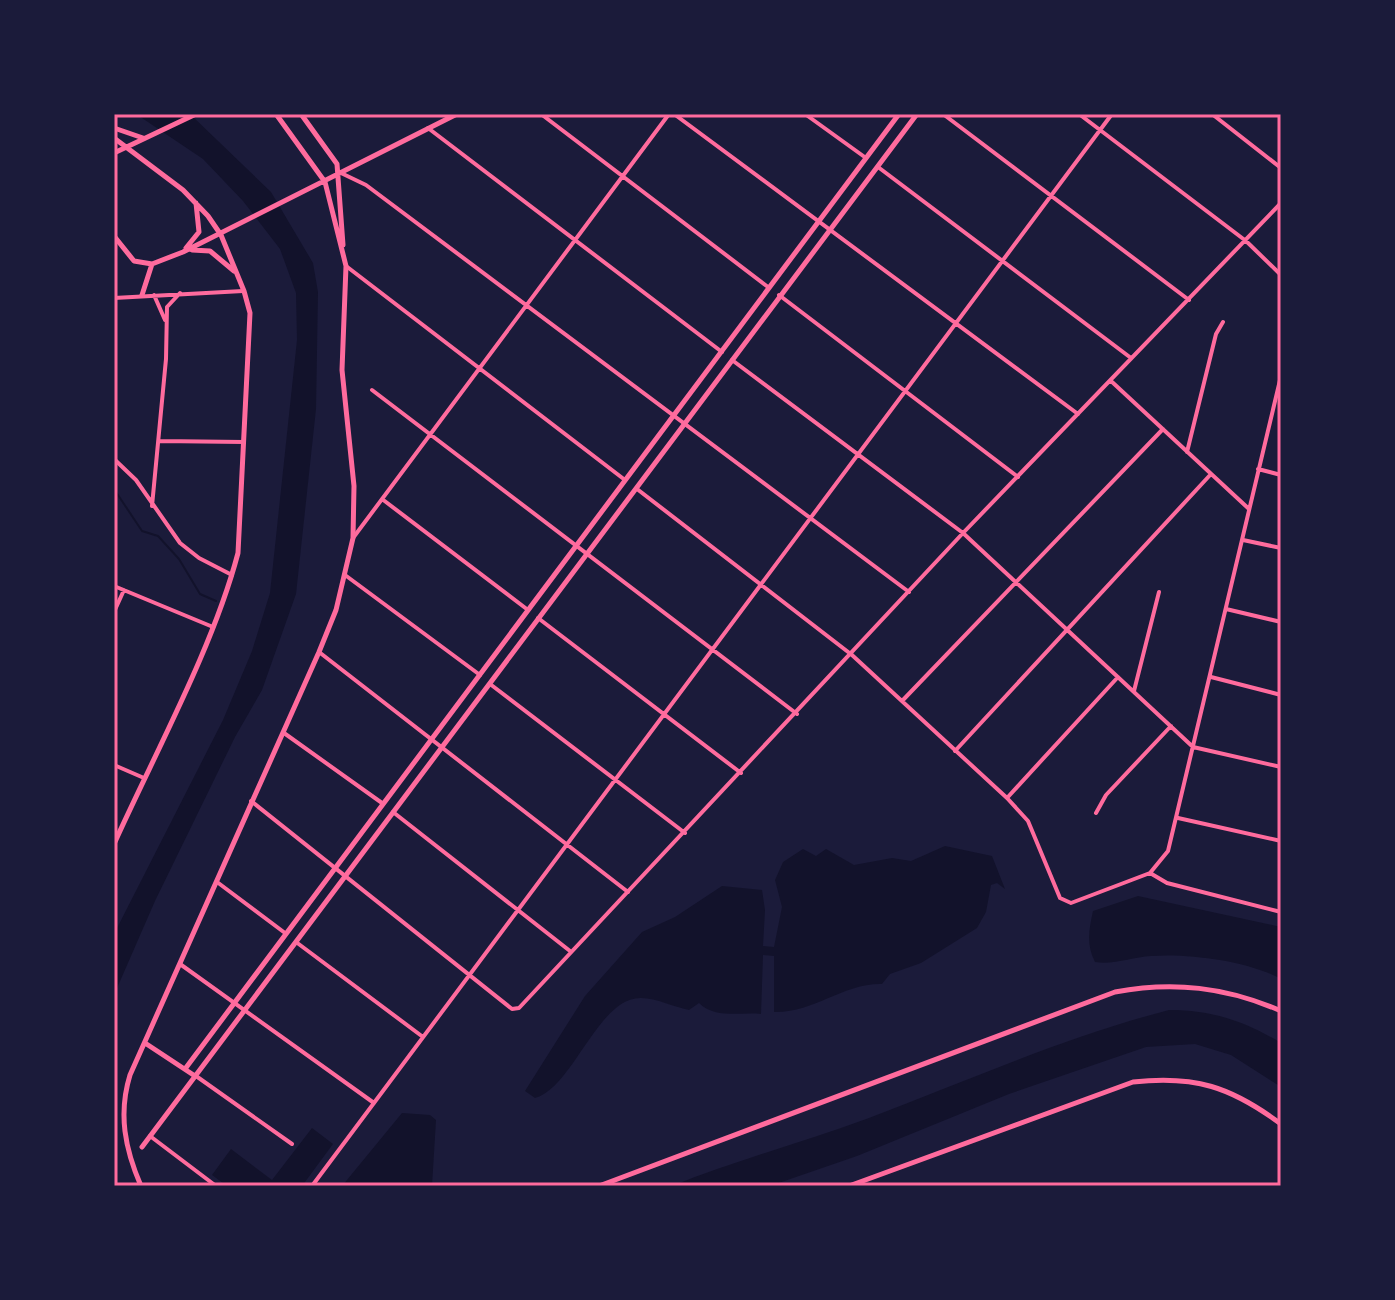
<svg xmlns="http://www.w3.org/2000/svg" width="1395" height="1300" font-family="Jost,sans-serif">
<style>
.water{fill:#12122b}
.lines{fill:none;stroke-linecap:round;stroke-linejoin:round}
.stream{stroke:#12122b;stroke-width:2}
.minor{stroke:#ff6b9d;stroke-width:4}
.secondary{stroke:#ff6b9d;stroke-width:5}
.neatline{fill:none;stroke:#ff6b9d;stroke-width:3}
</style>
<rect width="100%" height="100%" fill="#1b1b3a"/>
<path class="water" d="M136 114H190L271 192 313 263 318 292 316 409 296 594 262 690 235 737 155 901 114 995V934L223 720 252 651 270 593 297 340 296 293 280 249 243 201 203 159Z
M945 846 992 856 1005 889 997 883 991 885 986 912 977 928 921 963 890 974 882 984C843 983 814 1013 774 1012V956L763 955 761 1014C740 1012 715 1019 699 1003L689 1010C673 1007 657 998 641 998 598 997 573 1088 535 1098L525 1091 585 996 642 932 675 917 722 886 762 890 765 910 763 946 774 947 782 907 775 880 783 862 803 849 816 856 826 849 854 865 892 858 911 861Z
M1138 896 1281 927V979C1249 961 1188 953 1151 956 1132 957 1114 965 1095 962 1086 945 1089 929 1093 911Z
M1169 1010C1211 1010 1245 1021 1281 1043V1087L1231 1055 1195 1044 1146 1047 1009 1094 857 1156 770 1186H672C737 1160 804 1142 869 1118 969 1080 1065 1037 1169 1010Z
M402 1113 430 1115 436 1120 432 1186H342Z
M312 1128 333 1144 302 1186H227L212 1175 231 1149 272 1180Z"/>
<g class="lines">
<path class="stream" d="M114 489 142 531 158 536 179 559 200 594 216 601"/>
<path class="minor" d="M541 114 768 287
M674 114 1078 414
M805 114 866 158
M943 114 1189 300
M1079 114 1246 241 1281 275
M1212 114 1281 168
M428 128 722 352
M878 167 1131 358
M341 173 366 185 909 592
M346 266 625 480
M154 295 165 320
M779 295 1018 477
M114 298 243 291
M732 360 963 533 1193 747 1281 767
M1111 381 1249 509
M372 390 797 714
M159 441 244 442
M1187 452 1216 334 1223 322
M114 459 136 480 180 543 199 558 232 575
M1258 469 1281 475
M637 489 852 655 1007 798 1028 821 1060 898 1071 903 1150 873 1168 851 1281 376
M382 499 528 610
M152 506 166 359 167 307 180 293
M353 538 669 114
M1243 540 1281 548
M345 575 480 675
M114 586 213 627
M1226 609 1281 622
M114 612 124 590
M538 618 741 773
M319 652 628 892
M1211 677 1281 695
M490 684 685 833
M1134 691 1159 592
M903 700 1163 429
M284 733 382 803
M955 751 1211 474
M114 765 144 778
M1007 798 1118 677
M251 801 512 1009 519 1008 963 533 1281 203
M393 812 570 951
M1096 813 1106 795 1171 726
M1178 818 1281 841
M1150 873 1167 883 1281 912
M217 882 285 933
M296 942 423 1037
M180 964 374 1103
M196 1076 292 1144
M150 1136 216 1186
M312 1186 1112 114"/>
<path class="secondary" d="M301 114 337 164 343 245
M114 128 143 138
M114 138 183 190 208 216 221 235 244 291 250 313 238 553C213 648 155 753 114 844
M114 153 196 114
M114 236 134 261 152 264 183 252 457 114
M186 248 199 232 196 203
M192 250 210 251 234 271
M142 295 152 264
M145 1043 195 1076
M185 1069 899 114
M142 1147 917 114
M141 1186C125 1149 118 1114 130 1075L319 652 336 610 353 538 354 486 342 370 346 266 325 182 276 114
M599 1186 1115 992C1173 981 1226 987 1281 1011
M849 1186 1133 1082C1195 1075 1231 1087 1281 1124"/>
</g>
<rect width="1395" height="1300" fill="none" stroke="#1b1b3a" stroke-width="232"/>
<rect x="116" y="116" width="1163" height="1068" class="neatline"/>
</svg>
